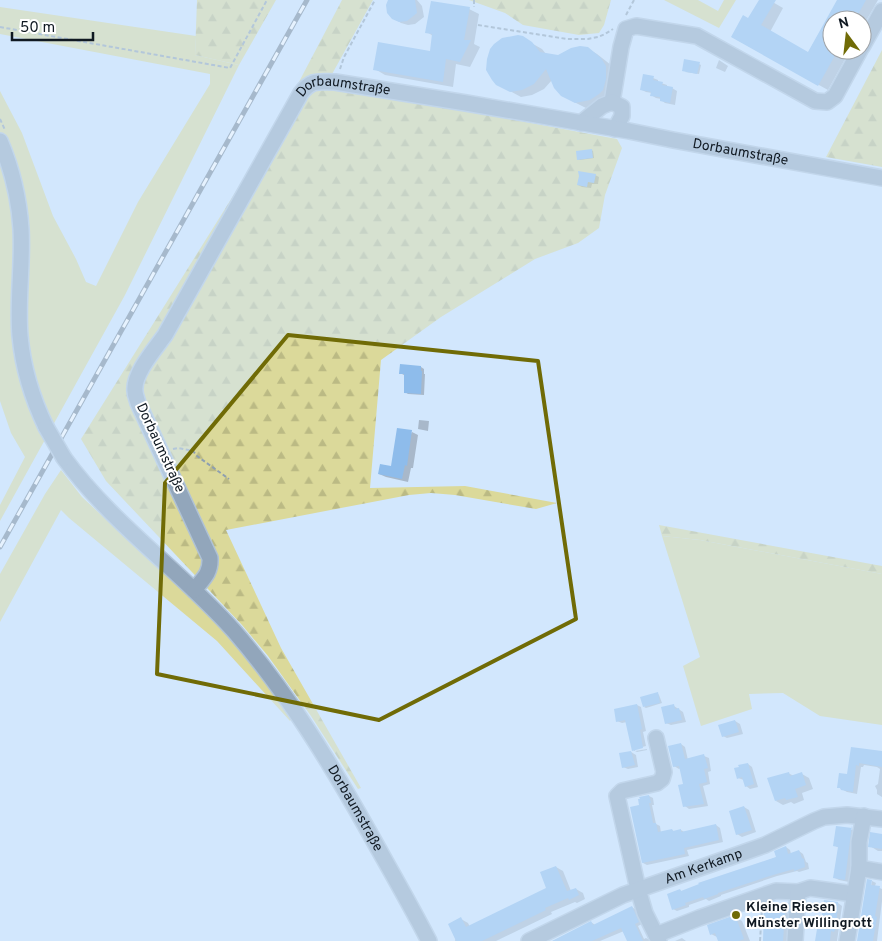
<svg xmlns="http://www.w3.org/2000/svg" width="882" height="941" font-family="Overpass,sans-serif">
<style>
.grass{fill:#dbd99a}
.forest{fill:url(#forest-firs)}
.shadow{fill:#0003}
.building{fill:#8ebceb}
.lines{fill:none;stroke-linecap:round;stroke-linejoin:round}
.minor-casing{stroke:#afc2d6;stroke-width:18}
.path{stroke:#8e9fb0;stroke-width:2;stroke-dasharray:4 2.5;stroke-linecap:butt}
.minor{stroke:#92a6bb;stroke-width:15}
.rail-casing{stroke:#728190;stroke-width:5}
.rail{stroke:#fff;stroke-width:3;stroke-dasharray:9;stroke-linecap:butt}
.minor-bridge-casing{stroke:#afc2d6;stroke-width:18;stroke-linecap:butt}
.minor-bridge{stroke:#92a6bb;stroke-width:15}
.marked{fill:none;stroke:#706b06;stroke-width:4;stroke-linejoin:round}
.poi-dot{fill:#706b06;stroke:#fff;stroke-width:2}
.labels{text-anchor:middle;dominant-baseline:central;stroke-width:4;stroke-linejoin:round;paint-order:stroke}
.street-label{font-size:14px;fill:#101922;stroke:#fff}
.poi-label{font-size:14px;font-weight:bold;fill:#101922;stroke:#fff;text-anchor:start}
</style>
<defs>
<pattern id="forest-firs" width="22" height="20" patternUnits="userSpaceOnUse" patternTransform="scale(1.25)"><rect width="22" height="20" fill="#dbd99a"/><path d="M5 1l3.5 6h-7zM16 11l3.5 6h-7z" fill="#bbba84"/></pattern>
</defs>
<rect width="100%" height="100%" fill="#d2e7fd"/>
<path class="grass" d="M664 0H698L718 11 724 0H736L719 28Z
M0 7 196 36 195 55 239 65 125 295 0 521V505L25 457 11 433 0 401V91L22 133 53 216 76 259 86 282 96 286 138 202 210 84V74L0 34Z
M61 470 82 497 228 633 293 716 290 721 217 641 69 518 61 510 0 622V574L45 494Z
M662 536 700 540 882 574V725L820 716 783 693 749 694 752 709 701 726 683 666 700 657Z"/>
<path class="forest" d="M197 0H276L239 65 195 55Z
M342 0H373L326 85 617 139 622 148 605 195 599 228 578 243 535 259 441 317 381 360 370 488 465 486 557 503 536 509 455 495 431 493 409 495 226 530 281 648 361 788 358 789 311 716 268 656 242 625 106 481 81 439 270 137Z
M469 0H611L604 25 599 33 579 35 523 25 505 13Z
M882 50V167L826 157Z
M659 525 882 566V574L700 540 662 536Z"/>
<path class="shadow" d="M389 0H417L422 6 424 17 415 24 408 25 401 23 393 18Z
M760 0H769L783 8 770 32 808 53 838 0H878L862 28V20H832V50H850L828 90 732 37 749 20Z
M469 9 479 14 474 44 480 47 470 67 456 64 453 87 385 75 375 69 431 53 433 36 427 32Z
M533 44 542 49 546 54 558 56 587 48 597 54 611 65 612 95 594 107 586 108 572 101 552 80 544 89 532 95 521 97 508 90Z
M719 60 728 66 725 72 716 68Z
M699 64 701 65 699 74 685 72Z
M653 78 658 80V82L667 85V87L672 88 677 91 675 105 665 103 661 100V99L656 98 651 95 652 93 646 92 642 90Z
M591 150 593 151 594 158 580 160 578 159Z
M595 175 599 177 598 184H592L591 188 582 187 578 185Z
M421 367 424 369V374H425L424 395 408 394 405 392 404 375 400 373Z
M419 420 429 421 428 431 418 429Z
M412 432 418 435 413 468H411L408 482 386 477 379 474 392 468Z
M658 694 659 695 662 703 646 708 644 707Z
M637 705 641 707 646 731 643 732 646 746 635 749V751L633 750 627 722 622 723 617 721Z
M674 706 683 712 686 722 671 725 666 723Z
M735 721 740 724 743 734 727 738 723 736Z
M681 744 685 747 688 760 704 756 709 758 711 771 708 772 710 784 703 786 708 806 689 809 685 806 684 785 681 768 679 769 674 766Z
M852 748 882 752V797L877 794V790L875 786 878 784 880 769 877 767 864 765 863 767H861L857 794 847 792 838 787 848 775Z
M647 749V750L637 752 635 751Z
M631 752 636 755 638 767 628 769 623 767Z
M748 764 752 767 758 787 750 789 746 786 744 780 738 778Z
M788 773 794 776 802 774 809 778 813 789 802 793 804 800 794 804 791 802 783 805 776 801Z
M649 796 653 798 654 805H652L656 824 660 826 661 833 672 830 675 832 681 830 684 832 716 825 720 828 723 842 687 850 689 856 647 865 643 863 641 806Z
M744 807 749 810 756 832 742 837 737 834Z
M853 827 856 829 849 882 839 880 835 878 839 848 834 845 837 828 853 830Z
M882 835V851H878L870 846Z
M786 847 790 850 791 854 799 851 803 854 806 862 808 863 809 869 799 872 797 871 777 876 721 895V896L709 901 706 899 689 905V907L677 911 673 909 680 890 682 892 777 857Z
M556 867 563 871 571 891 576 889 583 893 585 899 577 903 575 902 551 912 552 914 496 941H455L461 919 468 923 470 927 548 889Z
M872 881 876 883 875 886 882 889V901L877 941H860Z
M825 901 838 903 842 906 837 941H816L821 931Z
M632 907 636 910 642 924 638 926 644 939 646 938 651 941H628L624 931 600 941H553L591 922 595 925Z
M785 912 789 914 787 941H764Z
M735 917 742 921 750 941H729L719 938 711 934Z
M682 938 686 941H675Z"/>
<path class="building" d="M388 0H415L417 13 407 21 399 22 392 19 387 13 386 5Z
M759 0H776L761 25 808 52 837 0H866L855 20H832V50H838L818 86 731 37 743 15 748 18Z
M431 1 470 7 464 40H471L460 62 446 59 443 82 373 70 378 42 430 51 432 34 425 33Z
M518 35 523 36 532 42 540 52 558 55 571 48 580 46 588 47 601 58 606 66V79L603 90 599 94 590 100 575 103 561 96 554 88 546 69 534 84 522 90 510 92 496 85 492 80 486 70 487 59 490 49 494 44 502 38Z
M684 59 700 62 697 74 682 71Z
M643 74 654 76 653 80 663 82 662 85 673 87 670 103 660 101V97L650 96 651 92 640 90Z
M592 149 593 158 577 160 576 151Z
M578 171 596 174 594 183 588 182 587 187 577 185 579 176Z
M400 364 421 366V371H422L421 394 404 393V374H399Z
M397 428 412 430 407 466 405 465 402 479 378 474 380 464 391 466Z
M658 692 660 703 643 707 640 697Z
M637 704 642 729 640 730 643 748 632 751 625 720 616 722 614 709Z
M674 704 675 709 679 708 682 720 665 724 661 707Z
M735 720 739 732 722 737 718 725Z
M681 743 685 759 704 754 708 768 704 769 707 782 699 784 704 804 683 807 678 785 683 784 679 766 673 767 668 746Z
M851 747 882 751V767L859 763V766L856 765 853 792 841 790 840 788H837L839 773 847 774Z
M631 751 635 765 622 768 619 753Z
M748 763 754 784 745 787 742 777 737 779 734 768 739 767 738 765Z
M789 772 790 776 802 772 806 785 795 789 798 797 786 800 785 798 775 801 767 778Z
M649 795 651 803H649L653 823H656L658 832 672 829 673 831 681 829V832L716 824 719 840 684 848 685 854 642 863 630 807 639 805 638 799H640L639 797Z
M744 806 752 830 736 835 729 811Z
M852 825 845 880 833 878 838 847 833 846 836 826 852 828Z
M870 832 882 834V849L868 847Z
M786 846 788 854 799 850 802 858 804 859 805 867 794 871V869L773 875 718 893V894L704 899 703 897 685 903 686 905 672 910 667 894 680 889 681 891 699 884 698 883 776 857 774 851Z
M556 866 567 891 576 888 579 895 569 900 568 898 545 908 546 910 482 941H456L448 924 461 917 466 927 546 888 540 872Z
M867 879 872 880 871 885 880 886 875 916 877 917 873 941H857Z
M824 900 838 902 836 927 834 932 831 931 830 941H815L817 929H820Z
M632 906 639 922 635 924 643 941H627L621 928 592 941H552L591 921 593 925Z
M764 909 785 911 783 941H763Z
M735 915 744 939 739 941H718L715 933 710 935 707 925Z"/>
<g class="lines">
<defs>
<g id="minor">
<path d="M862 47 882 11"/>
<path d="M612 102 621 47 626 29 636 26 697 36 815 101 827 102 835 96 860 50"/>
<path d="M581 123 602 106 612 102 622 107V116L615 129"/>
<path d="M0 141C12 169 19 198 21 229 23 265 17 300 20 336 23 368 32 398 46 427"/>
<path id="s1" d="M64 458C112 524 180 570 234 631 287 692 329 761 369 832 389 868 410 904 429 941"/>
<path id="s2" d="M194 590C203 579 211 573 210 558L138 403C137 399 135 395 135 391 133 374 155 349 165 335L301 93C312 79 318 82 335 82L466 103 629 131 673 140 882 178"/>
<path d="M656 738 664 772 662 779 657 783 622 791 617 796 638 889 645 913 656 935"/>
<path d="M859 868 882 872"/>
<path id="s3" d="M529 941 623 895 765 845 814 821 824 817 847 815 882 819"/>
<path d="M659 941 656 935 699 918 776 891 798 892 810 888 854 894"/>
<path d="M795 941 798 892"/>
<path d="M847 941 859 868V842L864 816"/>
</g>
</defs>
<use href="#minor" class="minor-casing"/>
<path class="path" d="M474 0V7
M626 15 634 0
M478 25 567 39H588L598 37 605 34 613 29
M0 27 230 68 267 0
M340 69 344 57 375 0
M0 119 5 130
M173 449 178 448 193 451 197 456 229 479
M760 941 762 908"/>
<use href="#minor" class="minor"/>
<defs>
<path id="rail" d="M0 547 307 0"/>
</defs>
<use href="#rail" class="rail-casing"/>
<use href="#rail" class="rail"/>
<defs>
<path id="minor-bridge" d="M46 427 64 458"/>
</defs>
<use href="#minor-bridge" class="minor-bridge-casing"/>
<use href="#minor-bridge" class="minor-bridge"/>
</g>
<path d="M0 0H882V941H0ZM288 335 538 361 576 619 379 720 157 674 165 483Z" fill="#d2e7fd" fill-opacity=".55" fill-rule="evenodd"/>
<path class="marked" d="M288 335 538 361 576 619 379 720 157 674 165 483Z"/>
<circle class="poi-dot" cx="736" cy="915" r="5"/>
<g class="labels">
<g class="street-label">
<text stroke="none"><textPath href="#s2" startOffset="608">Dorbaumstraße</textPath></text>
<text stroke="none"><textPath href="#s2" startOffset="1012">Dorbaumstraße</textPath></text>
<text transform="translate(160 448) rotate(65)">Dorbaumstraße</text>
<text stroke="none"><textPath href="#s1" startOffset="458">Dorbaumstraße</textPath></text>
<text stroke="none"><textPath href="#s3" startOffset="190">Am Kerkamp</textPath></text>
</g>
<g class="poi-label">
<text x="746" y="907">Kleine Riesen<tspan x="746" dy="16">Münster Willingrott</tspan></text>
</g>
</g>
<g transform="translate(847 35) rotate(345)"><circle r="24" fill="#ffffff" stroke="#9fa3a7"/>
<path d="M0-4L9 19L0 12L-9 19Z" fill="#706b06"/>
<text y="-8" font-size="14" font-weight="bold" text-anchor="middle" fill="#101922">N</text>
</g>
<path d="M12 32v8h81v-8" fill="none" stroke="#101922" stroke-width="2.5"/>
<text x="20" y="32" font-size="15" fill="#101922" stroke="#ffffff" stroke-width="4" paint-order="stroke">50 m</text>
</svg>
